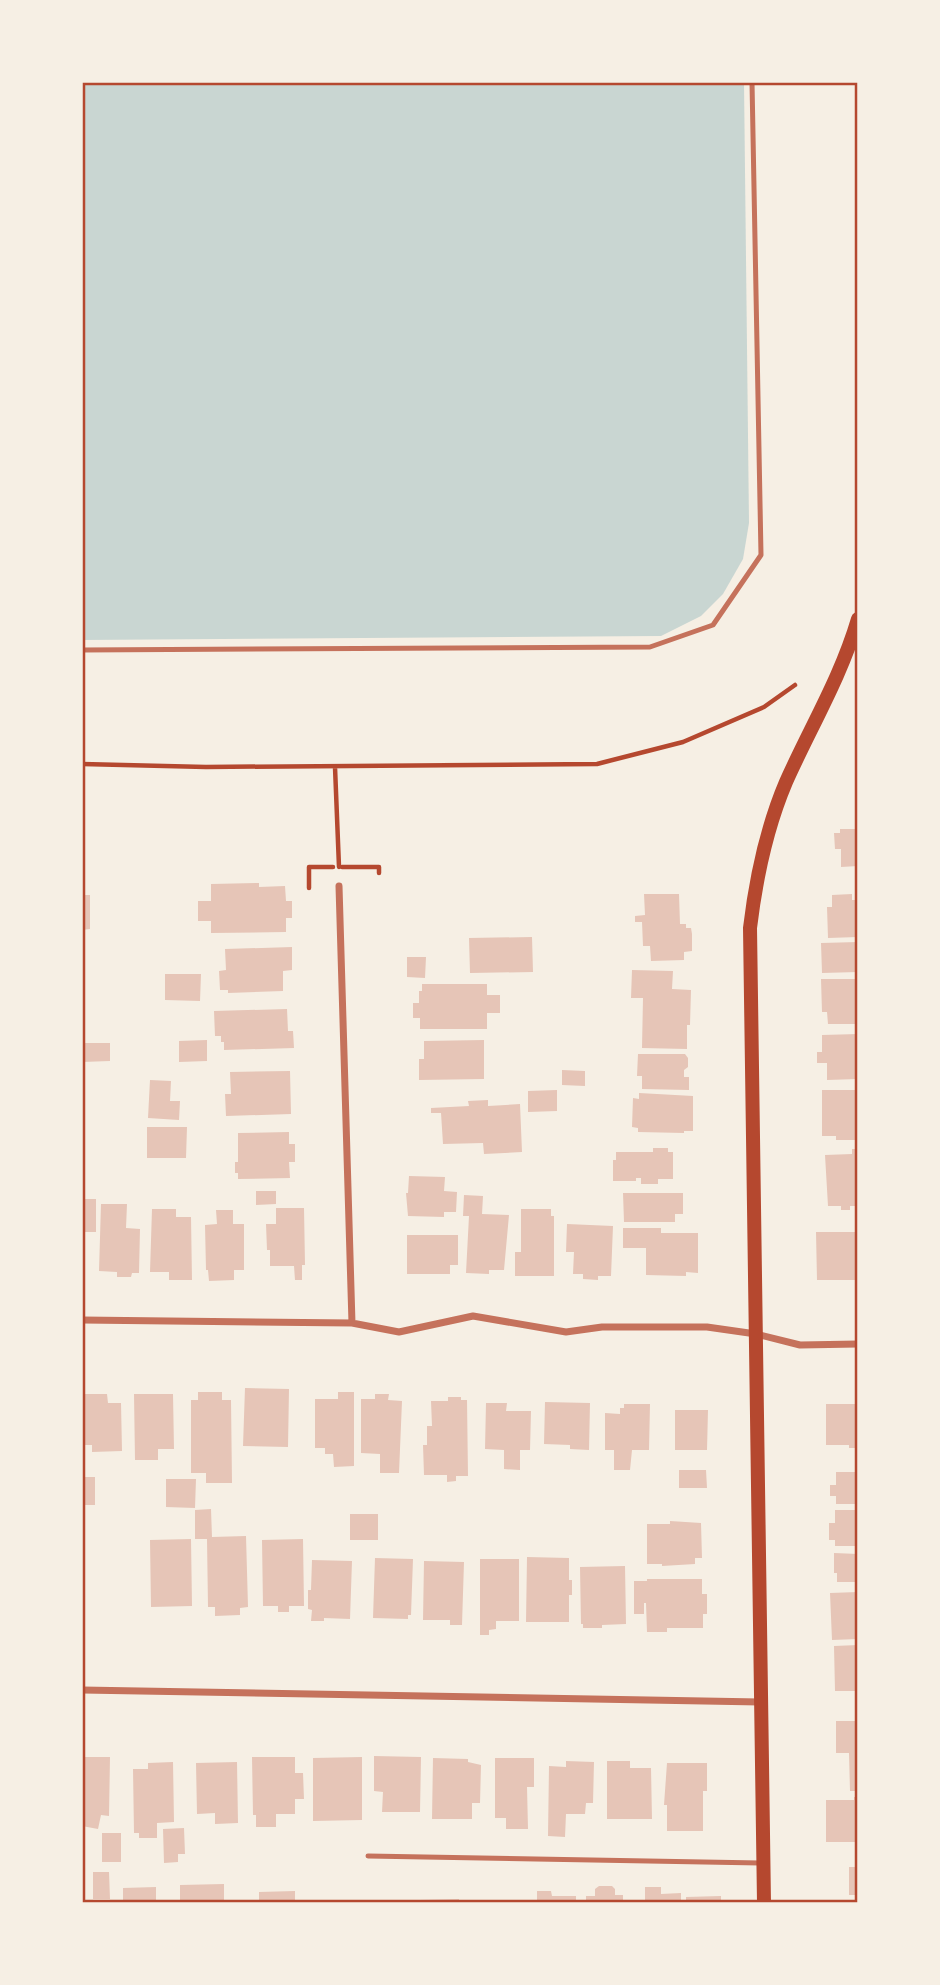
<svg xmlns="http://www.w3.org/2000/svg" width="940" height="1985" font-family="Karla,sans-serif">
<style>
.water{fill:#c9d6d2}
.building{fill:#e6c5b7}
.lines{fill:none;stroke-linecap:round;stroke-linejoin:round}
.path{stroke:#b5482f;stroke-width:4.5}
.service{stroke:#c5725c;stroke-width:5}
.minor{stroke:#c5725c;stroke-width:7}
.secondary{stroke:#b5482f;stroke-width:14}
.neatline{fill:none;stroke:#b5482f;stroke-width:2.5}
</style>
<rect width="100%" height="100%" fill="#f6efe4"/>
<path class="water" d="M82 82H744L749 523 743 559 723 594 701 616 661 636 82 640Z"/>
<path class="building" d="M840 829H858V866L841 867V849H835L834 833H840Z
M259 883V887L285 886 286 901H292V918H286V932L211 933V921H198V901H211V884Z
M644 894H679L680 924H686V928H691L692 934V951L684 952V960L651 961 650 946H643L642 922H635V916L645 915Z
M852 894V900H858V937L828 938 827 907H832V895Z
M82 895H90V929L82 930Z
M532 937 533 972 470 973 469 938Z
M858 942V972L822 973 821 943Z
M292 947V970L283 971V991L228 993V990H220L219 971 226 970 225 949Z
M407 957H426L425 978 407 977Z
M632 970 673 971 672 989 691 990 690 1025H687V1049L642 1048 643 998H631Z
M165 974H201L200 1001 165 1000Z
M821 979H858V1024H828L827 1012H822Z
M422 984H487V995H500V1013H487V1029H420V1018H413V1003H419V991H422Z
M287 1009 288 1031H293L294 1048 224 1050V1042H221V1036H215L214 1011Z
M858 1034V1079L827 1080V1063H817V1052H822V1035Z
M207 1040V1061L179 1062V1041Z
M484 1040V1079L419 1080V1059H424V1041Z
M82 1043H110V1061L82 1062Z
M638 1054H685L688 1058V1067L684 1070V1077H689V1090L642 1089V1076H637Z
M562 1070 585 1071V1086L562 1085Z
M290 1071 291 1114 226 1116 225 1094H231L230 1072Z
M150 1080 171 1081 170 1101H180L179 1120 148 1118Z
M557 1090V1111L528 1112V1091Z
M822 1090H858V1140H836V1136H822Z
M639 1093 693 1096V1131H684V1133L638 1132V1128L632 1127 633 1098 639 1099Z
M488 1100V1106L520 1104 522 1152 484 1154 483 1143 443 1144 441 1113H431V1108L469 1106 468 1101Z
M147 1127H187L186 1158H147Z
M289 1132V1144H295V1162H289L290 1178 238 1179V1173H235V1162H238V1133Z
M653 1148H668V1152H673V1179H658V1184H641V1178H636V1181H613V1160H616V1152H653Z
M852 1149H858V1206H850V1210H841V1206H828L825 1155 852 1154Z
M409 1176 445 1177 444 1191 457 1192 456 1212H444V1217L408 1216 406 1193H408Z
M256 1191H276V1204L256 1205Z
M623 1193H683V1214H675V1222H624Z
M464 1195 483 1196 482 1214 509 1215 504 1270H489V1274L466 1273 469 1216H463Z
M82 1199H96V1232H82Z
M101 1204H127L126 1228 140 1229 139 1273H132L131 1277H117V1272L99 1271Z
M276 1208H304L305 1265H302V1280H295L294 1266H270V1250H267L266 1224H276Z
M152 1209H176V1217H191L192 1280H169V1272H150Z
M521 1209H551V1216H554V1276H515V1252H521Z
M216 1210H233V1224H244V1270H234V1280L209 1281 208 1270H206L205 1225 217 1224Z
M855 1221H858V1280H817L816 1232H855Z
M567 1224 613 1226 611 1276H598V1280L583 1279V1274H573L574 1252H566Z
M623 1228H661V1233H698V1273L686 1272V1276L646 1275V1248H623Z
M407 1235H458V1265H450V1274H407Z
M245 1388 289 1389 288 1447 243 1446Z
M198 1392H222V1400H231L232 1483H206V1473H191V1400H198Z
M338 1392H354V1466L334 1467 333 1454H325V1448H315V1399H338Z
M82 1394H107L108 1403H121L122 1451 92 1452V1445H82Z
M134 1394H173L174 1449H158V1460H135Z
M375 1394H389L388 1400 402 1401 399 1473H380V1454L361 1453V1399H375Z
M448 1397H461V1400H467L468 1476H456V1481L447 1482V1475H424L423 1445H427V1426H432L431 1401H448Z
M545 1402 590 1403 589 1450 570 1449V1445L544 1444Z
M486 1403H507L506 1411H531L530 1450H520V1470L504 1469V1450L485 1449Z
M624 1404H650L649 1450H632L630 1470H614V1450H605V1413L620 1414V1408H624Z
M826 1404H858V1448H849V1445H826Z
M675 1410H708L707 1450H675Z
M679 1470H706L707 1488H679Z
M836 1472H858V1504H836V1496H830V1485H836Z
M82 1477H95V1505H82Z
M166 1479H196L195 1508 166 1507Z
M211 1509 212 1537 246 1536 248 1607 240 1608V1615L215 1616V1607H208L207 1539H195V1510Z
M835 1510H858V1546H835V1540H829V1523H835Z
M350 1514H378V1540H350Z
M670 1521 701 1523 702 1558H695V1564L662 1566V1564H647V1524H670Z
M191 1539 192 1606 151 1607 150 1540Z
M303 1539 304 1606H289V1612H278V1606H263L262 1540Z
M834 1553 858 1554V1582H837V1573H834Z
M527 1557 569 1558V1580H572V1595H569V1622H526Z
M375 1558 413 1559 411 1615H408V1619L373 1618Z
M480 1559H519V1621H496V1629L489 1630V1635H480Z
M312 1560 352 1561 350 1619 324 1618V1621H311L312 1610 308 1609V1590H311Z
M424 1561 464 1562 462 1625H450V1620H423Z
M625 1566 626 1624 602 1625V1628H583V1624H581L580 1567Z
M647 1579H702V1594H707V1614H703V1628H667V1632H647L646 1603H644V1614H634V1581H647Z
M858 1592V1639L832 1640 830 1593Z
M858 1645V1691H835L834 1646Z
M836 1721H858V1791H850L849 1753H836Z
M374 1756 421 1757 420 1812H382L383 1792 374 1791Z
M82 1757H110L109 1816 101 1815 98 1829 82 1826Z
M252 1757H295V1773H303L304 1799H295V1814H276V1827H256V1815H253Z
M362 1757V1820L313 1821V1758Z
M433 1758 468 1759V1762L481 1765 480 1803H472V1819H432Z
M495 1758H534V1787H527L528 1829H506V1818H495Z
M566 1761 594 1762 593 1803H586L585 1814H566L565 1837 548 1836 549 1766 566 1767Z
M607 1761H630V1768H651L652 1819H607Z
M173 1762 174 1822 157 1823V1838H139V1833H134L133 1769H148V1763Z
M237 1762 238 1823 215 1824V1813L197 1814 196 1763Z
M667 1763H707V1791H703V1831H667V1805H664Z
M854 1797H858V1842H826V1800H854Z
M184 1828 185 1854H178V1862L164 1863 163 1829Z
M102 1833H121V1862H102Z
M849 1867H858V1895H849Z
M93 1872H109L110 1899H93Z
M224 1884V1903H180V1885Z
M599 1886H612L615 1889V1895H623V1903H586V1896H595V1889Z
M156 1887V1900H159V1903H123V1888Z
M645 1887H661V1894L681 1893V1903H645Z
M295 1891V1903H259V1892Z
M537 1891H551L552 1896H576V1903H537Z
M721 1896V1903H686V1897Z
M459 1899V1903H420V1900Z"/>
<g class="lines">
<path class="path" d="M82 764 206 767 597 764 683 742 764 707 795 685
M335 767 339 867
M342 867H379V873
M309 888V867H333"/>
<path class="service" d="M82 650 650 647 713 625 761 555 752 82
M368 1856 760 1863"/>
<path class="minor" d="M339 886 352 1323
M82 1320 352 1323 399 1332 473 1316 566 1332 602 1327H707L756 1334 800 1345 858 1344
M82 1690 760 1702"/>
<path class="secondary" d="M764 1903 750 928C756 878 766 829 786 782 810 728 841 677 858 619"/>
</g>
<rect width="940" height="1985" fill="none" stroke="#f6efe4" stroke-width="168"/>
<rect x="84" y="84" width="772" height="1817" class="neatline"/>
</svg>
